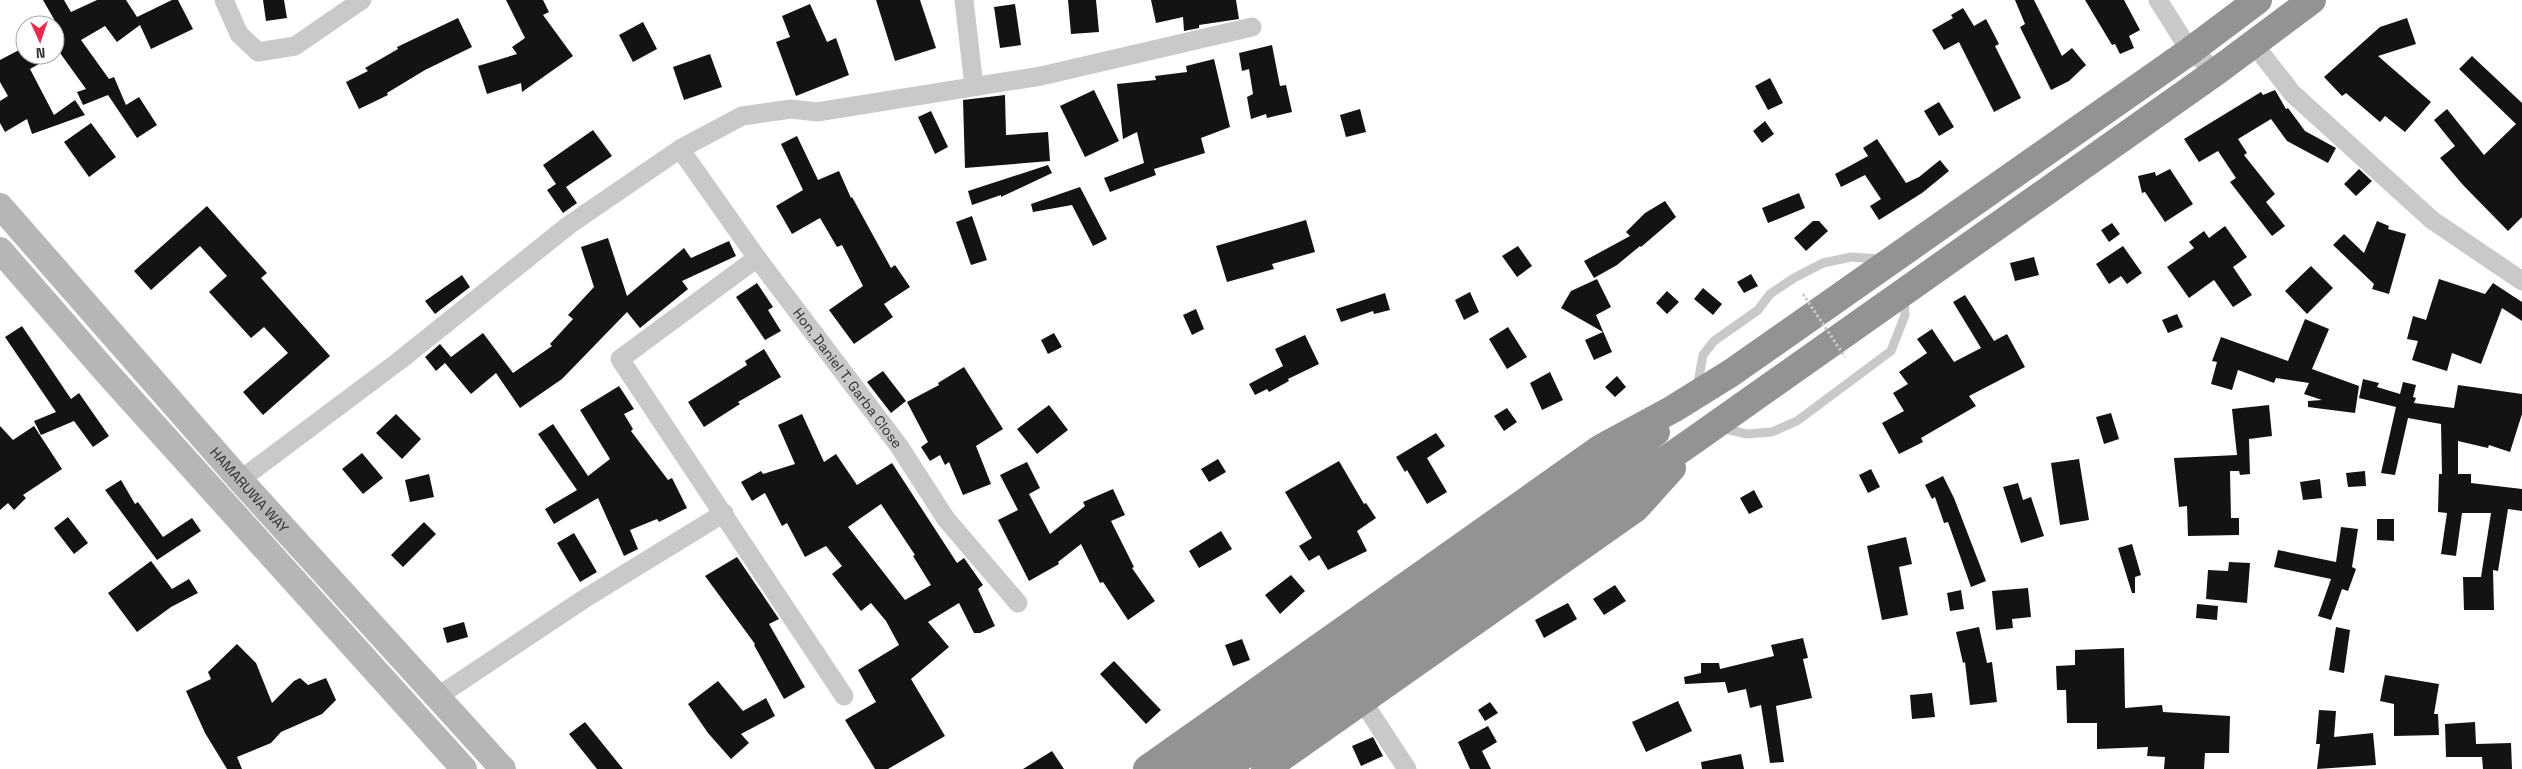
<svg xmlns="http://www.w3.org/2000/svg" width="2522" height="769" font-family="'Space Grotesk',sans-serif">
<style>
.building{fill:#131313;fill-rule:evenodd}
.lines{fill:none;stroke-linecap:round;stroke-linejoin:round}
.lane{stroke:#c9c9c9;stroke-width:9}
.street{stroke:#c9c9c9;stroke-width:19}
.secondary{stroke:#b6b6b6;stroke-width:26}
.highway{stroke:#939393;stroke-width:28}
.path-bridge{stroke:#c9c9c9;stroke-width:3;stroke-dasharray:2.5 2.5;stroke-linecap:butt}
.labels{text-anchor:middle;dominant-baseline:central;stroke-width:5;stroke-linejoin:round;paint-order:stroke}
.street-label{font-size:14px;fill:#2c2c2c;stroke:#fff}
</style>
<rect width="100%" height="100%" fill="#fff"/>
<path class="building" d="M43 0H64L71 12 97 0H126L137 17 172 0H178L193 29 151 49 140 25 117 42 105 26 81 40 109 79 114 77 126 105 139 97 157 125 137 138 108 95 83 105 77 92 86 89 55 46V21Z
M263 0H284L287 18 266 21Z
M506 0H543L549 12 543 15 573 56 522 92 521 83 487 94 478 66 517 54 512 47 525 38Z
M876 0H920L936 48 895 61Z
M1068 0H1096L1099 32 1071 34Z
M1151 0H1236L1239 19 1199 25V28L1184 31 1183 17 1156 23Z
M2015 0H2034L2062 56 2072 48 2086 65 2069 81 2051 90 2020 27 2025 24Z
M2085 0H2124L2140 30 2129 36 2134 48 2120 54 2115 44 2112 45Z
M810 4 827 42 836 38 849 75 796 96 776 42 790 37 782 16Z
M1015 4 1021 45 1000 48 994 7Z
M1963 8 1974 26 1986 19 1999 44 1995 46 2021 98 1994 112 1959 42 1944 50 1932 30 1953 18 1951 15Z
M458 18 472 47 425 70 387 93 388 95 359 109 346 82 368 71 365 68 398 49 397 47Z
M2407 18 2416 44 2378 56 2431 102 2405 132 2385 116 2380 122 2346 93 2342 96 2324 77 2380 27Z
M643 22 657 49 633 62 619 35Z
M1272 45 1280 86 1286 85 1292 112 1267 118 1266 114 1251 119 1247 97 1253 94 1249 69 1242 71 1239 53Z
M19 50 22 55H55L30 69 54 115 75 100 85 115 32 134 27 119 5 132 0 123V101L8 96 0 82V60Z
M710 54 722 87 684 100 673 67Z
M2472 56 2522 103V217L2508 231 2463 185 2440 158 2455 146 2434 120 2447 109 2484 155 2516 124 2459 69Z
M1214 59 1230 127 1201 138 1205 153 1154 169 1156 175 1110 192 1104 178 1144 163 1137 132 1123 139 1117 84 1156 80 1155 76 1187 72 1186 66Z
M1770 78 1783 103 1768 110 1755 86Z
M1094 90 1119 141 1085 157 1060 106Z
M2275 90 2286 109 2288 108 2305 131 2336 148 2328 163 2287 141 2271 119 2238 139 2247 153 2244 155 2275 194 2266 202 2285 226 2272 236 2230 182 2236 178 2218 151 2199 162 2184 139 2261 92 2263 95Z
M1005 95 1006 135 1048 132 1050 161 965 168 963 100Z
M1939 102 1954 127 1939 136 1924 111Z
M1360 109 1366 132 1346 137 1340 115Z
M931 111 948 147 935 154 918 117Z
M1765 121 1774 134 1762 143 1753 131Z
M91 123 116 157 89 177 64 142Z
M593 130 612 156 566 187 577 203 563 213 547 190 556 184 543 165Z
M797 136 818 180 839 171 851 198 852 197 891 268 895 265 910 287 884 304 893 317 854 344 829 310 863 286 842 245 837 247 820 218 792 234 776 206 803 190 781 144Z
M1877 139 1906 183 1919 177 1940 160 1949 171 1922 193 1879 220 1870 206 1881 199 1865 175 1841 187 1835 174 1868 156 1863 148Z
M1048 165 1052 173 1001 197V195L972 205 968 191Z
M2170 169 2193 204 2165 222 2145 192 2142 193 2138 176 2155 172 2156 176Z
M2359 169 2372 181 2356 196 2344 184Z
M1080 187 1107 239 1093 246 1072 205 1033 212 1031 204Z
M1799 193 1805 208 1768 223 1762 208Z
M1665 201 1676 217 1641 247 1640 246 1617 265 1594 278 1584 261 1630 236 1626 232 1645 213Z
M207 206 267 273 261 278 330 356 263 415 243 392 288 353 264 327 251 338 209 292 227 276 200 246 151 290 134 271Z
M972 216 987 260 971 265 956 222Z
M1306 220 1315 252 1272 264 1274 269 1227 282 1216 246Z
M1813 221H1819L1828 231 1806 251 1794 238Z
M2377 221 2389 226 2388 229 2406 234 2389 294 2372 289 2374 284 2333 245 2344 234 2364 253Z
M2112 223 2120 234 2109 242 2101 230Z
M2225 226 2247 257 2233 267 2252 295 2233 307 2214 280 2189 298 2167 267 2194 248 2189 242 2204 231 2209 238Z
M608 238 627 296 684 248 691 258 729 241 736 256 682 281 688 289 640 328 627 312 562 379 520 408 496 373 471 394 445 363 436 371 425 357 440 344 451 357 483 333 513 373 552 346 550 344 573 319 568 315 594 287 581 247Z
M1518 246 1532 266 1517 277 1502 256Z
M2123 246 2142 273 2127 284 2121 276 2109 284 2096 264Z
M2034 257 2039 275 2015 281 2010 263Z
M2311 266 2333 288 2307 314 2285 291Z
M1751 274 1758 286 1744 293 1737 282Z
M462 275 470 287 435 314 425 301Z
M1597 279 1611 307 1596 315 1612 352 1594 360 1585 340 1603 332 1561 308 1571 291Z
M2439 279 2485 294 2493 283 2522 302V321L2502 308 2481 364 2452 353 2447 371 2412 360 2418 341 2407 339 2413 316 2426 320Z
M757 283 773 307 768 310 781 331 765 340 736 297Z
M1703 288 1722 304 1713 315 1694 299Z
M1667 291 1679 302 1667 314 1656 303Z
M1470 292 1479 312 1464 320 1455 300Z
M1385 293 1390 310 1374 314 1373 311 1341 322 1336 309Z
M1965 295 1994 341 2007 334 2025 367 1969 396 1976 406 1921 438 1923 442 1899 454 1882 423 1904 411 1893 393 1908 384 1899 372 1927 353 1917 339 1932 329 1954 362 1981 348 1953 302Z
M1196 309 1204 329 1192 335 1183 315Z
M2177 314 2183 327 2168 333 2162 320Z
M2305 319 2329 329 2312 369 2359 386 2355 413 2308 407V401L2322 400 2304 394 2309 383 2276 378 2274 383 2238 370 2232 390 2211 384 2217 362 2212 361 2221 337 2288 361Z
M22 326 71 399 79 393 109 436 93 447 74 421 41 435 34 421 56 412 5 337Z
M1508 327 1527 357 1507 369 1489 339Z
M1054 333 1062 347 1048 354 1041 340Z
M1305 335 1319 364 1288 379 1289 381 1269 392 1267 389 1255 395 1249 384 1283 366 1275 349Z
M764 349 781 377 738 402 740 404 704 427 688 402 747 365 745 361Z
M964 367 1003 429 976 446 991 484 963 495 949 462 945 465 940 455 930 461 921 447 928 442 907 402 939 385 938 383Z
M883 371 906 401 891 413 867 382Z
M1550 372 1563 400 1542 410 1530 383Z
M1617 376 1626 387 1615 397 1605 387Z
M2363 379 2379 383 2377 387 2400 394 2403 382 2416 385 2413 397 2416 398 2414 403 2454 408 2458 385 2522 394V414L2510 452 2489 445 2488 448 2458 441V474H2471V483L2522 489V511L2508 509 2498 571 2493 570 2494 610H2464L2463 577H2481L2491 513H2462L2456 556 2441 554 2447 513 2438 512 2439 474H2442L2441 424 2408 418 2395 475 2381 473 2396 407 2359 398Z
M619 386 634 409 624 414 633 429 631 431 668 480 672 478 687 508 659 522 657 519 630 530 638 549 624 556 598 498 554 524 545 509 577 490 538 434 553 424 588 476 610 459 580 410Z
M1049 405 1068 430 1037 454 1017 429Z
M2269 405 2272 436 2249 439 2250 474 2240 475 2239 471H2230L2231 518H2239V535L2188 536 2187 506 2179 507 2174 458 2237 455 2232 409Z
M1507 408 1517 422 1504 431 1494 416Z
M2111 413 2119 439 2104 444 2096 417Z
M396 414 421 439 402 459 376 433Z
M802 414 824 462 836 454 857 485 892 463 957 563 964 558 983 585 978 589 995 626 980 633H974L959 603 928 622 949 647 911 679 945 736 888 769H875L845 720 876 702 858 670 899 645 886 621 871 603 861 611 832 574 842 566 826 546 805 557 787 523 782 526 765 493 752 501 741 482 761 471 763 474 795 464 778 425ZM881 504 915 555 913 556 931 585 905 600 848 527Z
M0 426 13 440 34 426 62 469 23 495 26 498 14 510 8 503 0 510Z
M1436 433 1445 446 1427 458 1447 492 1427 504 1407 470 1405 472 1396 457Z
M362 453 383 478 363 494 342 469Z
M1218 459 1226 472 1209 482 1201 469Z
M2079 459 2089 520 2060 525 2051 463Z
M1339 461 1364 504 1366 503 1376 518 1357 531 1367 551 1328 570 1319 555 1309 561 1299 546 1312 538 1285 492Z
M1027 462 1040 488 1029 494 1050 534 1085 506 1083 502 1113 489 1125 515 1111 521 1134 567 1132 568 1155 601 1128 620 1103 582 1100 583 1081 544 1058 562 1059 564 1029 581 998 520 1018 510 1000 475Z
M1871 469 1880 487 1868 493 1859 475Z
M2365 471 2366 486 2348 487 2346 473Z
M429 474 434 497 410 502 405 480Z
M1943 476 1954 498 1986 581 1971 587 1948 522 1944 523 1935 497 1932 499 1925 485Z
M2320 479 2322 498 2303 500 2300 482Z
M121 480 135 504 138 502 163 537 192 518 201 531 157 560 105 490Z
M2018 483 2023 500 2031 497 2044 536 2021 543 2003 487Z
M1754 490 1763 507 1749 514 1740 498Z
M68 517 88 543 74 554 54 528Z
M2377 519H2394V541L2377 540Z
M424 522 436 534 403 567 391 555Z
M2341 527 2358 529 2352 567 2356 569 2348 591 2342 589 2331 620 2318 616 2331 579 2274 567 2278 550 2336 562Z
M1221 531 1232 549 1199 568 1189 551Z
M574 533 597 572 580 582 557 543Z
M1906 537 1912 564 1899 567 1908 615 1882 620 1867 546Z
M2132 544 2141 575 2135 577V593H2132L2118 548Z
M737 557 779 619 769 624 805 687 784 699 754 645 755 644 705 576Z
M151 561 172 589 189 579 198 593 171 607 137 632 108 593Z
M2229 562 2250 563 2247 603 2206 599 2208 570 2228 571Z
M1291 575 1305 591 1280 614 1265 595Z
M1615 585 1626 601 1604 615 1593 599Z
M2028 588 2031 617 2012 619 2013 628 1996 630 1992 591Z
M1961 590 1964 609 1950 611 1947 593Z
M1568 603 1577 619 1544 638 1535 620Z
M2197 604 2218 606 2217 620 2196 618Z
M464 622 468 637 447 643 443 628Z
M1979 627 1987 663 1992 662 1997 702 1970 705 1965 662 1963 663 1956 632Z
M2336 627 2350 630 2344 673 2329 670Z
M1803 638 1808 658 1803 659 1812 698 1776 706 1784 762 1770 763 1761 705 1750 708 1746 689 1728 693 1725 682 1685 684 1684 677 1701 673V663H1719L1720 669 1774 656 1771 645Z
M1242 639 1250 660 1233 666 1225 645Z
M237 644 256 663 272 703 294 681 300 678 308 685 326 678 336 700 322 714 281 732 271 743 237 757 242 769H227L205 733 186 691 211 679 208 672Z
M2124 648 2125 708 2162 705 2163 712 2230 716 2229 753H2205L2204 769H2164L2165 757 2147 756 2148 747 2097 749V723H2067L2066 690H2057L2056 666 2075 665V650Z
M1114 661 1161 710 1146 724 1100 674Z
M2385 675 2439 684 2434 714H2438L2439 735 2394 736V704L2380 701Z
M718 681 743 711 766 698 775 716 741 734 749 743 731 759 708 733 688 704Z
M1932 693 1935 717 1912 719 1910 695Z
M1678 701 1692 731 1646 752 1632 722Z
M1490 702 1498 713 1485 721 1478 710Z
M2319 710 2336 711 2334 737 2373 733 2376 765 2317 769 2320 744H2316Z
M585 722 623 769H597L569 734Z
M2475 722 2476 744 2511 743 2512 769H2483L2482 757H2446L2445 724Z
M1488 726 1497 742 1482 751 1491 769H1470L1458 742Z
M1373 737 1383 756 1361 766 1352 746Z
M1052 751 1064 769H1023Z
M1741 754 1744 769H1702L1701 762Z"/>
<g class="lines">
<path class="lane" d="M1697 388 1703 355 1714 341 1758 310 1770 294 1794 278 1823 263 1851 257 1880 259
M1721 428 1747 434 1772 432 1797 421 1891 351 1905 315 1904 298"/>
<g class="street">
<path d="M224 0 239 34 258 52 295 46 362 0"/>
<path d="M964 0 974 86"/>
<path d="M2158 0 2190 51 2217 71"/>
<path d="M2253 43 2292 93 2432 220 2522 281"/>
<path id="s1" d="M680 149 757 258 899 446 946 519 1018 603"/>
<path d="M757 258 620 359 844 696"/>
<path d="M240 480 399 361 569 225 680 149 742 116 791 109 817 112 1041 76 1252 27"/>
<path d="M437 697 584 599 724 513"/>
<path d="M1363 702 1407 769"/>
</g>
<g class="secondary">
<path id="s2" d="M0 206 240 480 503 769"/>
<path d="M0 250 108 374 464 769"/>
</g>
<path class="highway" d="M1147 769 1601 448 1673 409 1731 373 2190 51 2258 0
M1185 769 1599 476 1656 432
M1224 769 1697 438 2217 71 2312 0
M1265 769 1636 508 1672 468"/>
<path class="path-bridge" d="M1803 294 1845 357"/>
</g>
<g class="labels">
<g class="street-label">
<text stroke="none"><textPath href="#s1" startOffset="284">Hon. Daniel T. Garba Close</textPath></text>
<text stroke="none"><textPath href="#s2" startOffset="378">HAMARUWA WAY</textPath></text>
</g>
</g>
<g transform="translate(40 40) rotate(177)"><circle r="24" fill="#ffffff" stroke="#ababab"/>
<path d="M0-4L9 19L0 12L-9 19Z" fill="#e42e51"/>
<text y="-8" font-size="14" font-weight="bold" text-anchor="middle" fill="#2c2c2c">N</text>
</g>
</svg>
